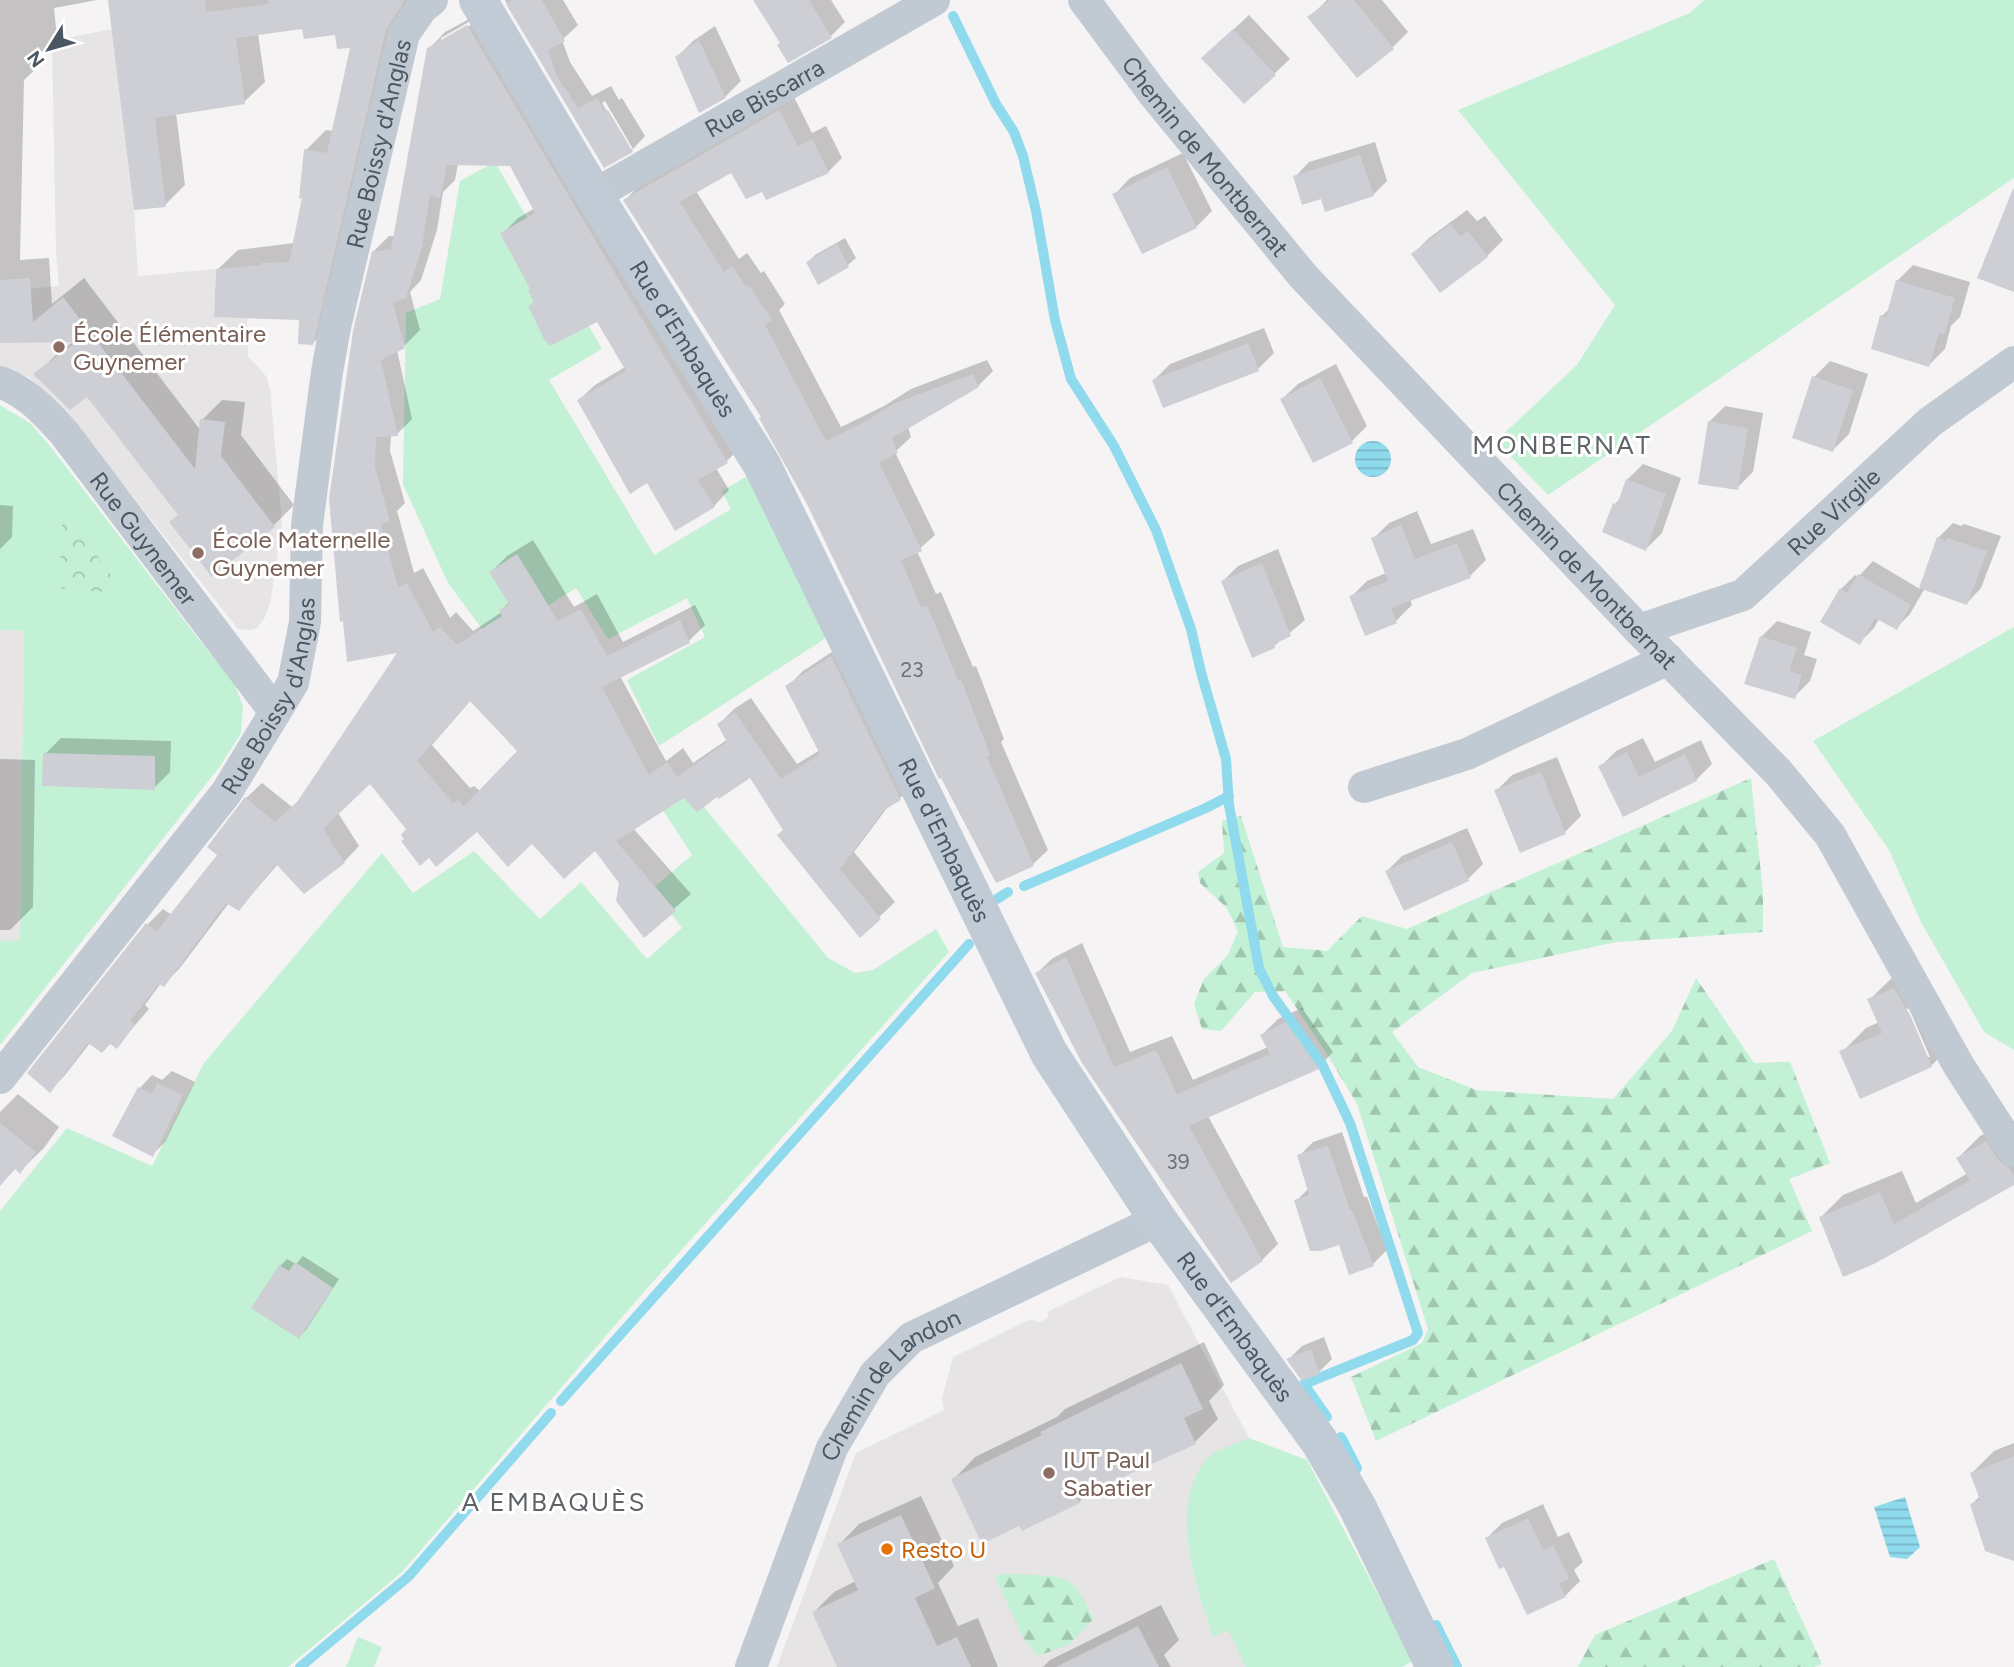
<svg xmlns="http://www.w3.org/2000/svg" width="2014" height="1667" font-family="Figtree,sans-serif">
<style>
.education{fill:#e6e4e5}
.green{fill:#c3f1d5}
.forest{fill:url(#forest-firs)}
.park{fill:url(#park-crowns)}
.water{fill:url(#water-rules)}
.shadow{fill:#0003;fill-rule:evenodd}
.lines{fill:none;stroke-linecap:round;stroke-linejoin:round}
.stream{stroke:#90daee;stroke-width:10}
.building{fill:#cdcfd5;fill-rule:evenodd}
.street{stroke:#c1cad2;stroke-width:32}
.secondary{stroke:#c1cbd6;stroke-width:38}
.education-dot{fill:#8d6e63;stroke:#fff;stroke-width:2.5}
.food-dot{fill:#e8710a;stroke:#fff;stroke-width:2.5}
.labels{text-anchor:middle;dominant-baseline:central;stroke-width:6;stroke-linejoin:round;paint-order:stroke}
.number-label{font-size:21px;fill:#6b747e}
.street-label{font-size:24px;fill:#4a5661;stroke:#fff}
.education-label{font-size:24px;fill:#785e54;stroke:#fff;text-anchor:start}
.food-label{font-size:24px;fill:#c56008;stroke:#fff;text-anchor:start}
.neighbourhood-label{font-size:26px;letter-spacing:2px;fill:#5f6368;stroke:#fff}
</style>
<defs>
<pattern id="forest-firs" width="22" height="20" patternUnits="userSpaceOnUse" patternTransform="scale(1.75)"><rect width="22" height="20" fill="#c3f1d5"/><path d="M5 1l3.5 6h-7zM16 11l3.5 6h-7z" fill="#a0c6b0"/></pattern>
<pattern id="park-crowns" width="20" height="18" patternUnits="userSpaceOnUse" patternTransform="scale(1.75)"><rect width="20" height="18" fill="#c3f1d5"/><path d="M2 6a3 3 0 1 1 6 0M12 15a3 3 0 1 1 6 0" fill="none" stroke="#a0c6b0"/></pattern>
<pattern id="water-rules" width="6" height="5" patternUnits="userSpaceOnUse" patternTransform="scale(1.75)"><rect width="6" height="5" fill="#90daee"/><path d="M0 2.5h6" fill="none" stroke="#78b4c4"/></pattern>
</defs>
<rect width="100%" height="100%" fill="#f5f3f3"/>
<path class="education" d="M112 29 134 210 138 276 216 269 214 316 247 318 248 356 266 376 270 389 282 524 270 604 265 617 257 628 251 630 238 629 65 411 29 377 0 367V292L59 286 56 252 52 41Z
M0 630 24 631 20 941H0Z
M1120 1277 1168 1285 1249 1438 1246 1522 1320 1667H777L856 1453 944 1410 942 1398 953 1357 1031 1319 1038 1323 1047 1318 1049 1311Z"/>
<path class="green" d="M1704 0H2014V178L1548 495 1496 441 1577 365 1615 305 1458 110 1690 13Z
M495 162 602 349 549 380 654 555 731 509 722 491 749 475 829 636 659 746 627 680 705 637 687 598 608 639 576 588 491 641 448 583 403 484 406 313 440 299 460 181Z
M0 405 30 423 50 446 200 641 234 682 243 707 241 733 221 765 0 1045V941L20 940 24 631 0 630Z
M2014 627V1050L1984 1032 1921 922 1889 850 1813 741Z
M686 785 828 958 855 973 873 970 936 929 949 952 642 1294 402 1572 288 1667H0V1211L67 1128 152 1166 204 1063 382 853 413 893 474 851 540 919 581 882 647 959 682 928 652 889 692 855 659 804Z
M1249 1438 1307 1460 1413 1661 1402 1667H1246L1228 1630 1213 1637C1196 1584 1168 1509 1206 1459 1212 1451 1239 1443 1249 1438Z
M358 1637 382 1647 374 1667H346Z"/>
<path class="forest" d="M1751 778 1763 893V932L1616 942 1472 973 1392 1032 1418 1067 1476 1090 1613 1099 1672 1031 1696 978 1754 1063 1790 1062 1830 1163 1789 1179 1812 1231 1376 1441 1351 1377 1422 1343 1428 1329 1357 1104 1327 1054 1285 991 1255 992 1221 1031 1202 1029 1194 1004 1204 979 1228 955 1238 931 1226 907 1200 883 1198 872 1224 853 1222 821 1241 816 1283 947 1327 951 1362 916 1407 929Z
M1774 1559 1822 1664 1814 1667H1578L1595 1635Z
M1021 1574C1068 1577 1074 1574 1093 1619L1070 1644 1038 1656 1024 1639 994 1575Z"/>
<path class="park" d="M63 523 83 536 124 593 61 589 60 530Z"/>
<path class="water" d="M1355 459a18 18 0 1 1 36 0a18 18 0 1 1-36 0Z
M1905 1497 1920 1547 1907 1559 1890 1557 1874 1507Z"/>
<path class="shadow" d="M0 0H97L54 8 57 37 42 52 44 61 24 80 20 260 49 258 52 304 84 278 201 431 202 420 222 400 245 402 241 435 294 505 274 525 212 574 179 514 87 395 36 374 56 355 74 341H0Z
M110 0H411L333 323 313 343 301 318 217 270 238 250 294 243 304 196 306 150 326 130 334 131 352 47 337 33 303 27 258 34 265 82 244 102 176 113 185 185 165 205Z
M505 0H563L578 25 562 40 570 62 592 96 611 86 619 100 622 98 645 136 632 150 604 166ZM605 101 633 149H629L602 103Z
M758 0H831L845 22 831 36 781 43Z
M1327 0H1382L1408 32 1393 47 1357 75 1310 17Z
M484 11 742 446 726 462 716 468 729 490 714 506 647 481 579 400 595 385 625 367 598 320 530 306 535 301 531 289 502 234 518 218 535 208 511 165 458 163 455 180 443 192 437 230 421 280 410 292 420 330 404 346 397 350 412 419 397 434 391 435 390 451 405 503 397 511 414 573 423 568 450 618 456 612 473 631 502 612 501 610 509 602 491 572 507 556 533 540 574 607 597 594 623 642 695 605 705 625 689 641 620 676 666 761 683 748 693 763 728 739 719 724 734 709 751 698 797 764 820 750 787 687 803 671 847 642 916 783 900 798 890 804 854 852 895 902 860 935 784 830 750 775 684 796 633 828 691 894 644 935 621 883 595 848 532 841 478 829H408L370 782 338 813 359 846 344 862 278 864 239 909 229 903 179 969 163 985 161 983 145 1005 149 1009 117 1046 111 1042 90 1043 65 1075 50 1091 30 1073 148 924 163 909 172 915 220 855 246 798 262 783 292 807 301 799 400 651 349 660 373 252 389 236H395L429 49 445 32ZM474 19 476 22 441 42V38ZM471 700 519 751 480 791 474 786 470 788 432 745Z
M1249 15 1290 59 1274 74 1219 43Z
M715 26 741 81 725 97 677 57 693 41Z
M794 97 812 133 826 126 842 158 828 172 762 190 732 171 696 191 739 259 747 253 761 273 764 271 785 304 779 310 841 427 884 406 911 389 987 360 993 371 978 386 908 427 911 437 895 452 935 535 917 551 936 594 941 592 973 667 976 666 1004 739 1001 742 1048 850 1033 864 997 881 763 416 625 200 639 186Z
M1375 142 1387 181 1373 195 1323 197 1295 177 1309 162Z
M1183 153 1212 211 1196 227 1115 194 1130 178Z
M1467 210 1477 221 1485 216 1503 240 1487 256 1413 254 1429 238Z
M845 238 856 258 848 265 808 262 815 255Z
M1913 265 1970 282 1960 317 1951 326 1945 349 1929 365 1882 316 1890 308 1897 281Z
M1264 328 1274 353 1258 369 1154 380 1170 364Z
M1830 361 1868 374 1849 434 1833 450 1814 377Z
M1336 364 1367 426 1352 441 1282 399 1298 384Z
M1725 406 1763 413 1753 472 1737 488 1709 422Z
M1643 464 1681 478 1662 533 1646 549 1615 504 1621 498 1627 480Z
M0 505 13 506 12 537 0 549Z
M1417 511 1431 544 1473 529 1486 560 1470 576 1410 599 1412 605 1396 621 1366 633 1351 597 1367 581 1386 573 1373 539 1389 523Z
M1953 523 1961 526 1964 524 2001 536 1981 588 1967 603 1925 588 1910 614 1896 628 1879 619 1874 628 1860 642 1841 589 1855 575 1858 577 1873 561 1920 589 1938 538Z
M1278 549 1305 620 1274 646 1223 581 1238 566Z
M1777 621 1811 632 1804 655 1817 659 1810 681 1794 697 1761 637Z
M61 738 171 741 170 772 154 788 45 754Z
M1643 738 1655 762 1701 740 1712 764 1696 780 1624 815 1600 767 1616 751Z
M1557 757 1581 816 1565 832 1496 791 1512 775Z
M0 759 35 760 33 907 10 930H0Z
M1467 828 1483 864 1468 879 1387 871 1402 856Z
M1082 943 1130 1052 1172 1036 1193 1080 1268 1047 1262 1035 1278 1019 1302 1008 1333 1052 1318 1068 1208 1116 1278 1244 1262 1260 1037 973 1053 958Z
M1894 976 1955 1042 1931 1066 1842 1052 1866 1028 1879 1022 1869 1000ZM1909 1008 1930 1057H1926L1905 1010Z
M172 1071 195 1082 165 1142 152 1155 140 1088 152 1075 162 1080Z
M18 1094 59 1127 44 1148 20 1171 16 1168 0 1185V1112Z
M2009 1121 2014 1129V1183L1873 1263 1821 1217 1843 1195 1902 1171 1916 1203 1968 1173 1958 1158 1980 1136Z
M1342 1132 1364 1197H1367L1387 1250 1373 1264 1340 1243 1296 1201 1309 1188 1299 1156 1313 1142Z
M303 1256 339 1279 306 1330 299 1337 280 1266 287 1259 296 1264Z
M1324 1337 1332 1359 1319 1372 1289 1359 1302 1346Z
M1204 1342 1224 1385 1209 1401 1218 1419 1195 1442 1090 1490 1079 1502 1020 1523 953 1480 975 1457 1057 1417 1065 1409Z
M2014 1443V1552L1972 1504 1980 1496 1972 1473 1994 1451Z
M921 1496 954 1566 938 1583 958 1626 978 1618 998 1667H870L814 1612 834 1592 856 1581 839 1545 859 1524Z
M1543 1504 1558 1537 1569 1532 1583 1562 1574 1570 1580 1581 1565 1596 1505 1565 1487 1538 1502 1523Z
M1161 1605 1179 1640 1164 1655 1171 1667H1043L1050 1660Z"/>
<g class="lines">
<path class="stream" d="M953 16 996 104 1014 132 1023 156 1036 211 1055 320 1071 379 1114 446 1156 530 1191 629 1201 672 1226 759 1229 805 1259 968 1273 996 1322 1064 1350 1123 1418 1333 1413 1340 1304 1384 1327 1417
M1024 886 1206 808 1229 796
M992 902 1008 892
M561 1401 969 944
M1341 1437 1357 1468
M1436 1625 1457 1667
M300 1667 408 1577 551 1413"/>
</g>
<path class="building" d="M108 0H205L206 12 269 4 268 0H403V3L386 30 313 345 298 344 299 320 214 317 216 269 262 265 261 263 289 262 302 198 299 199 304 149 327 153 350 48 337 49 335 35 304 39 302 29 236 38 245 104 155 118 166 207 134 210Z
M512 0H542L565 41 548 50 557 76 578 108 597 98 605 112 608 110 633 152 604 168 506 4Z
M753 0H809L832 38 788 63 777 45 780 43Z
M1330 0H1354L1394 49 1357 78 1307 17Z
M467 25 728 463 698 480 715 507 675 531 647 483 630 494 577 400 626 371 597 322 550 346 544 339 528 306 534 303 528 290 530 289 500 233 535 213 510 166 447 165 440 198 430 195 422 247 406 298 393 303 405 348 381 360 398 436 376 437 375 467 390 521 381 524 398 587 407 583 433 632 440 627 457 645 502 616 499 610 509 604 489 572 517 554 558 621 581 609 607 656 680 620 690 643 602 687 649 775 667 762 677 777 725 743 727 742 717 724 735 712 781 779 820 754 785 686 831 656 901 800 884 810 840 869 881 919 860 938 777 835 783 830 750 778 719 799 717 797 697 812 684 798 616 841 676 911 644 938 616 901 619 883 595 851 564 879 532 844 508 867 477 832 436 867 429 858 420 866 401 841 404 839 401 835 406 829 370 784 323 829 345 863 304 894 276 864 239 911 226 903 164 987 159 984 130 1021 135 1025 117 1049 110 1044 102 1053 88 1043 50 1093 27 1073 146 923 157 931 217 855 207 847 245 797 275 822 297 802 397 653 347 662 343 621 340 622 329 499 353 331 372 251 391 250 427 48ZM470 701 517 751 464 806 458 800 453 803 417 761Z
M1233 29 1276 75 1244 104 1201 58Z
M699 40 726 98 699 113 675 57Z
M779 110 798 146 812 139 829 173 766 200 762 192 746 199 731 173 680 202 724 272 732 266 746 286 749 285 772 320 765 325 826 441 872 418 871 417 895 403 973 374 979 387 892 438 898 453 879 462 922 551 901 560 921 607 927 605 958 680 961 679 990 755 987 757 1034 866 996 883 941 778 939 779 807 504 759 418 761 417 623 200Z
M1360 155 1374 196 1325 212 1321 199 1302 205 1293 176Z
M1167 167 1197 228 1142 254 1112 194Z
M2013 189 2014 190V292L1977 278Z
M1450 224 1460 236 1468 231 1488 257 1440 293 1411 254Z
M837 244 849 267 818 285 806 262Z
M30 278 33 322 63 297 195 469 200 419 225 422 221 456 275 527 212 577 169 522 178 515 87 397 70 410 33 374 76 342 0 343V280Z
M1896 280 1955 298 1944 335 1939 333 1929 367 1871 349 1880 315 1886 317Z
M1248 343 1259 371 1163 408 1152 380Z
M1812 376 1853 390 1833 452 1792 438Z
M1320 378 1353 443 1313 463 1280 399Z
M1708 421 1748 428 1738 490 1698 484Z
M1626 479 1666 494 1646 551 1602 532 1613 503 1617 505Z
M1401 525 1415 559 1457 543 1471 578 1391 608 1397 623 1365 636 1349 596 1388 581 1371 538Z
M1937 537 1946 541 1947 538 1987 551 1967 605 1919 588Z
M1262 563 1291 636 1274 644 1275 648 1252 658 1221 581Z
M1858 574 1911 605 1897 630 1875 618 1860 645 1820 622 1840 588 1847 593Z
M1760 636 1797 648 1789 671 1802 675 1795 699 1744 684Z
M1627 752 1639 777 1685 754 1697 781 1623 817 1598 766Z
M43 753 155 756V790L42 786Z
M1541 772 1566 834 1520 853 1494 790Z
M1452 842 1469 881 1404 911 1385 871Z
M1066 957 1114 1067 1156 1050 1177 1094 1270 1054 1260 1035 1286 1022 1319 1069 1189 1126 1263 1261 1231 1283 1082 1063 1035 973Z
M1894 988 1911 1017 1932 1067 1860 1099 1839 1051 1882 1033 1867 999Z
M157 1083 183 1095 153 1157 112 1136 138 1087 152 1094Z
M0 1123 36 1152 20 1174 15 1169 0 1186Z
M1986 1141 1999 1161 2009 1168 2014 1176V1185L1874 1264 1843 1277 1819 1217 1880 1192 1894 1224 1970 1180 1956 1158Z
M1328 1146 1350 1210H1352L1374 1266 1349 1275 1339 1245 1321 1251H1310L1294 1200 1309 1195 1297 1155Z
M295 1262 333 1288 299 1339 251 1308 279 1265 289 1271Z
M1311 1349 1320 1374 1302 1381 1286 1359Z
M1181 1363 1203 1409 1184 1418 1196 1444 1077 1498 1080 1503 1022 1531 1019 1526 982 1544 951 1479 1042 1435 1040 1432Z
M2014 1456V1561L1985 1551 1970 1504 1980 1500 1970 1473Z
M901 1515 935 1588 915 1598 937 1646 957 1637 971 1667H837L812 1612 858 1590 837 1544Z
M1528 1518 1543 1550 1553 1545 1569 1578 1559 1584 1566 1597 1527 1615 1504 1567 1499 1569 1485 1538Z
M1138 1626 1159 1667H1056Z"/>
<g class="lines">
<g class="street">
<path id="s1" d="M1084 0 1153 93 1303 276 1639 630 1778 772 1830 835 1959 1066 2014 1151"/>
<path id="s2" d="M594 195 934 0"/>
<path id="s3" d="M0 382C28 393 45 412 65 434L275 712"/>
<path id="s4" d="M1639 630 1743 595 1930 422 2014 362"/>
<path d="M1364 787 1467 754 1668 659"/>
<path id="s5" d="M0 1078 226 793 293 683 305 622 307 525 327 372 335 327 404 34 422 8 432 0"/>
<path id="s6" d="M751 1667 832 1448 875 1374 911 1338 1158 1220"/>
</g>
<path class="secondary" id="s7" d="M478 0 594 195 762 465 1049 1053 1158 1220 1319 1441 1357 1506 1435 1667"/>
</g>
<g class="education-dot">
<circle cx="59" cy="347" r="7"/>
<circle cx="198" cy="553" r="7"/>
<circle cx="1049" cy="1473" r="7"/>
</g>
<circle class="food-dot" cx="887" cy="1549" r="7"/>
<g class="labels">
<g class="number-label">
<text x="912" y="669">23</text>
<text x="1178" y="1161">39</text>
</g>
<g class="street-label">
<text stroke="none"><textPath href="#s2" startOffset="196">Rue Biscarra</textPath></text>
<text stroke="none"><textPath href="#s5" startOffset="1040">Rue Boissy d'Anglas</textPath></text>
<text stroke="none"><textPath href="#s1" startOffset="198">Chemin de Montbernat</textPath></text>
<text stroke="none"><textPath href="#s7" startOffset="396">Rue d'Embaquès</textPath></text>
<text stroke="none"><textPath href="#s4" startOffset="233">Rue Virgile</textPath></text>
<text stroke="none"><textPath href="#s3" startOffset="215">Rue Guynemer</textPath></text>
<text stroke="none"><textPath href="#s1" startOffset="765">Chemin de Montbernat</textPath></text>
<text stroke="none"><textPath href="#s5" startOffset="472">Rue Boissy d'Anglas</textPath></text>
<text stroke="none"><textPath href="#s7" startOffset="962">Rue d'Embaquès</textPath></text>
<text stroke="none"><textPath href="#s7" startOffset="1530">Rue d'Embaquès</textPath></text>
<text stroke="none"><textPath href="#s6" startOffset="322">Chemin de Landon</textPath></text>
</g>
<g class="education-label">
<text x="73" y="333">École Élémentaire<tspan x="73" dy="28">Guynemer</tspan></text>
<text x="212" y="539">École Maternelle<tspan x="212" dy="28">Guynemer</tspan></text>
<text x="1063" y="1459">IUT Paul<tspan x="1063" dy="28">Sabatier</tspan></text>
</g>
<g class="food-label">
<text x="901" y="1549">Resto U</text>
</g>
<g class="neighbourhood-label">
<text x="1562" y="445">MONBERNAT</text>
<text x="554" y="1502">A EMBAQUÈS</text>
</g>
</g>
<g transform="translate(49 49) rotate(233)" stroke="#ffffff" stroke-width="5" paint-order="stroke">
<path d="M0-5L12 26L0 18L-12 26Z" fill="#4a5661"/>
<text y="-10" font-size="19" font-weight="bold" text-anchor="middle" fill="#4a5661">N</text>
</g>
</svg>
